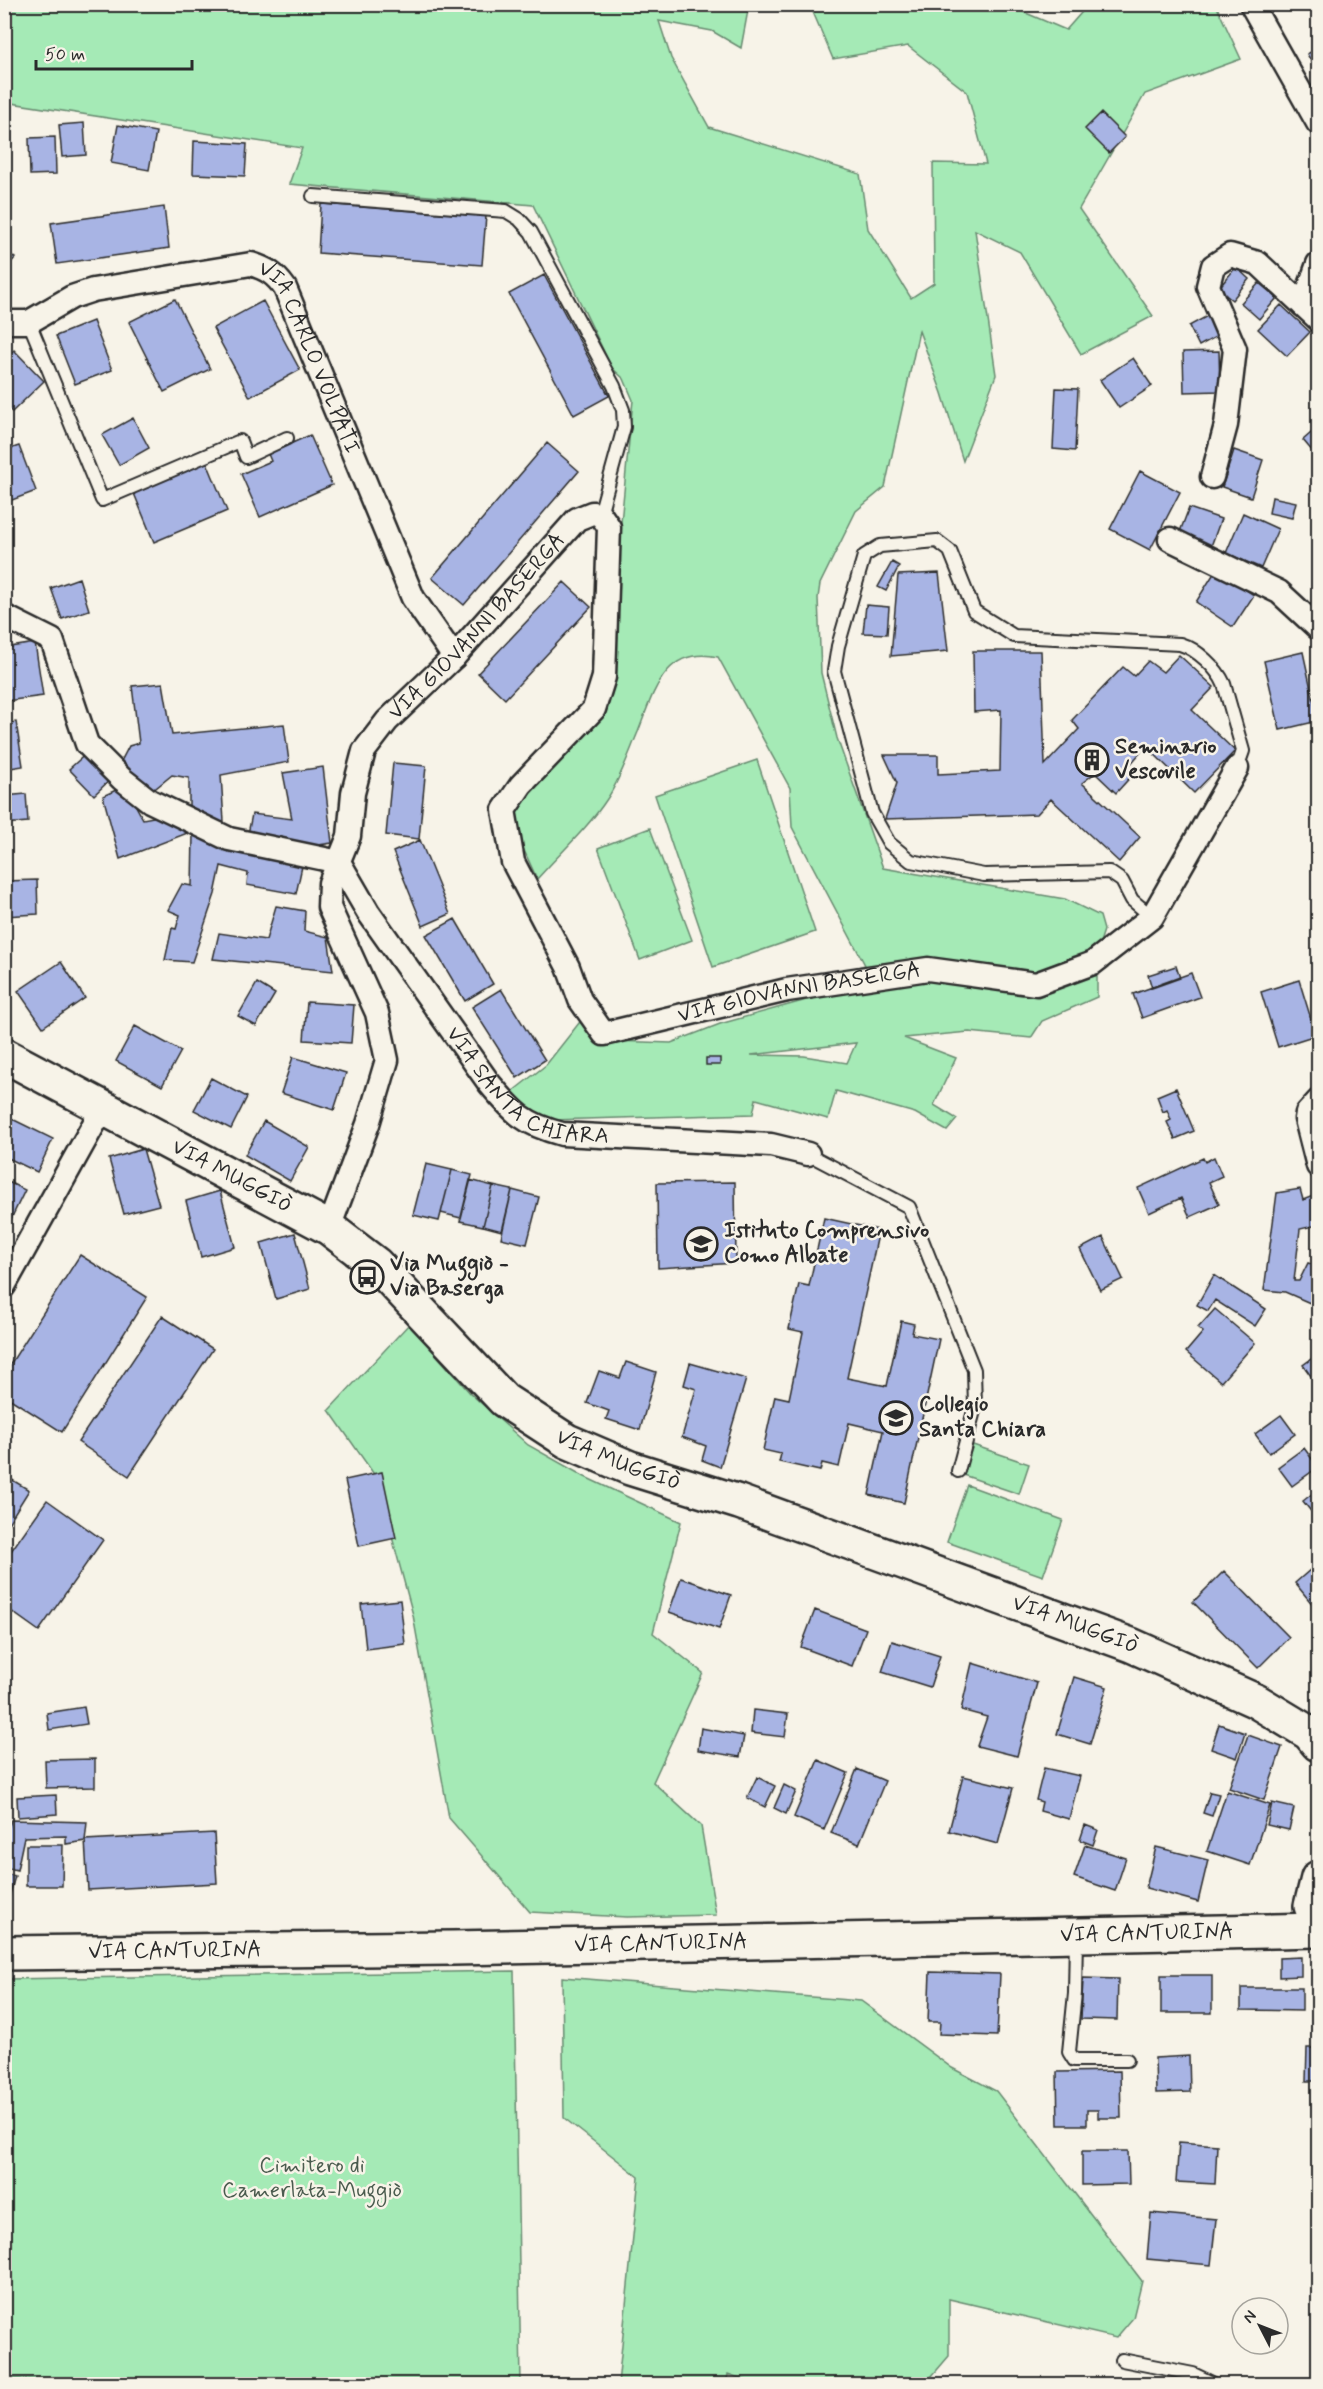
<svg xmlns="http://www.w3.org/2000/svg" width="1323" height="2389" font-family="Mynerve,sans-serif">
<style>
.green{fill:#a5eab6;stroke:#688a70;stroke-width:1.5;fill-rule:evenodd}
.building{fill:#a8b4e4;stroke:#2b2b2b;stroke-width:1.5}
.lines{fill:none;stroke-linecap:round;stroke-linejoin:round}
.lane-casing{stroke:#2b2b2b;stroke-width:16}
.street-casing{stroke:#2b2b2b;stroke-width:27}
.secondary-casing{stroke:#2b2b2b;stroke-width:38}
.lane{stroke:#f7f3e8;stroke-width:12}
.street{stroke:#f7f3e8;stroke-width:22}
.secondary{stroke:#f7f3e8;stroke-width:33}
.labels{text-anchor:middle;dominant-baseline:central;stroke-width:5;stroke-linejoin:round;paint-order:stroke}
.street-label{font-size:22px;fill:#2b2b2b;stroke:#f7f3e8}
.poi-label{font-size:22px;font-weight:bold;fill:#2b2b2b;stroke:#f7f3e8;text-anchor:start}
.park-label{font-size:22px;fill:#4a5b4e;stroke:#f7f3e8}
</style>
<rect width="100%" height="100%" fill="#f7f3e8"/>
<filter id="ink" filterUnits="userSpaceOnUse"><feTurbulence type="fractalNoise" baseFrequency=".0167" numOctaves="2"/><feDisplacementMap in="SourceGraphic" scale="12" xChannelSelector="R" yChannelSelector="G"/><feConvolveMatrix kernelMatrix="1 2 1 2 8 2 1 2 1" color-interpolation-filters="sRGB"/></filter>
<g filter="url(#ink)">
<path class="green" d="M4 5H749L741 48 712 31 659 21 671 58 709 127 860 174 868 229 911 298 934 283 933 163 986 164 967 92 908 46 833 59 810 5H1007L1066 30 1088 5H1216L1241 59 1145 94 1079 209 1153 316 1081 354 1020 252 975 230 996 375 963 461 942 393 919 331 885 487 856 511 820 584 818 598 821 673 837 738 883 868 1065 899 1100 916 1104 930 1097 952V997L1042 1021 1031 1038 969 1032 904 1038 956 1058 934 1105 957 1119 947 1131 915 1113 836 1091 828 1119 756 1099 753 1114 552 1120 511 1098 508 1095 546 1065 583 1018 614 1041 671 1043 720 1024 810 999 824 992 829 975 865 965 792 827 790 788 718 657C664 645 653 694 638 732 629 753 620 780 607 799 588 828 560 853 537 879L513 826 516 805 528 788 561 761 597 717 619 543 633 400 624 379 612 368 533 205 289 184 302 148 5 102ZM856 1043 847 1063 804 1056 751 1055Z
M757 760 815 932 713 967 655 795Z
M650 828 692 940 640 960 598 848Z
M409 1324 471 1394 528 1445 585 1477 681 1522 653 1633 703 1673 653 1782 701 1826 716 1915 627 1917 530 1912 449 1818 413 1615 376 1477 329 1410Z
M973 1445 1029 1464 1019 1494 963 1475Z
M967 1485 1063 1520 1043 1576 947 1542Z
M514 1971 521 2384H241L5 2379V1979Z
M562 1977 861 2001 952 2068 996 2091 1142 2281 1133 2318 1116 2338 949 2299V2356L925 2384H756L728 2374 726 2384H618L639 2177 564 2118Z"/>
<path class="building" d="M1318 48V73L1307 54Z
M1101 113 1125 137 1109 153 1085 129Z
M84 123 86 155 62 157 59 125Z
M118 125 156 132 149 170 111 163Z
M55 137 56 174 30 175 29 138Z
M194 141 247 144 245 176 193 174Z
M321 204 486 216 482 265 318 253Z
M164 207 169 248 57 264 51 223Z
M4 249 15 258 4 270Z
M1236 267 1249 279 1232 300 1218 289Z
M544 275 609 396 574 415 509 294Z
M1259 283 1277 298 1259 319 1241 303Z
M175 299 210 369 164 392 129 322Z
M263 301 300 370 250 397 213 328Z
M1281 305 1310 332 1287 356 1258 329Z
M1211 314 1221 334 1199 346 1189 326Z
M93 321 112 370 75 384 56 336Z
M14 350 44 381 12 412 4 404V359Z
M1219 351 1220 391 1184 392 1183 352Z
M1133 358 1152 386 1119 408 1100 380Z
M1056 388 1078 389 1075 451 1053 449Z
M133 418 149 448 119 465 102 435Z
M1318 427V458L1303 440Z
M310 435 332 485 260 517 241 474 271 461 268 454Z
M547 443 579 471 464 605 432 578Z
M19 446 36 491 4 503V451Z
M1234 450 1263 460 1251 497 1222 487Z
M206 460 227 511 154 542 133 491Z
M1140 471 1180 492 1150 550 1110 529Z
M1272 497 1296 502 1292 518 1269 513Z
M1189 508 1221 519 1210 549 1178 537Z
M1243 513 1278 529 1261 568 1226 553Z
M892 562 899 566 886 591 878 587Z
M1216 570 1254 595 1233 627 1196 602Z
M939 573 948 651 891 656 898 575Z
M79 578 89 610 62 619 51 588Z
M564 582 591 607 505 699 478 673Z
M866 605 889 607 887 634 863 633Z
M35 643 43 696 6 701 4 648Z
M973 651H1041L1045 765 1079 729 1072 720 1123 667 1134 676 1148 661 1163 672 1179 655 1214 687 1192 710 1235 751 1194 793 1146 746 1128 767 1135 772 1116 793 1095 773 1082 783 1140 837 1119 862 1051 799 1037 814 885 819 897 783 884 755H938V774L1000 771 1001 710 974 712Z
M1303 652 1318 721 1280 730 1264 661Z
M163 683 172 735 284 724 289 762 221 775 225 837 189 811V778L172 775 146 796 117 769 129 746 139 743 132 686Z
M16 722 23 766 4 769V724Z
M89 751 114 776 94 795 69 769Z
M393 763 426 766 419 839 386 835Z
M323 767 332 843 305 847 247 839 252 814 292 819 283 773Z
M125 786 143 819 169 814 198 829 120 859 103 796Z
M26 794 28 822 4 824V796Z
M193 834 304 857 296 894 247 885 248 873 221 866 215 894 192 962 165 960 172 928 176 929 180 915 168 910 182 884 192 886Z
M420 840 450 914 423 926 393 852Z
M1318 847V874L1315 873Z
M37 880 38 914 4 916V881Z
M276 906 305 911 304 931 328 937 333 971 213 959 219 933 266 940Z
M455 919 493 984 465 1001 426 935Z
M61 962 85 998 43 1027 18 991Z
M1176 966 1180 978 1152 988 1148 975Z
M1191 973 1200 997 1142 1018 1133 994Z
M1299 980 1316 1035 1278 1047 1261 992Z
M257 983 275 994 256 1026 238 1016Z
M501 989 545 1060 517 1078 472 1007Z
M307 1002 354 1005 351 1043 304 1040Z
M135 1026 181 1051 162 1086 116 1061Z
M293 1057 346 1073 334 1110 281 1093Z
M706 1058H720V1065H706Z
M211 1078 247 1097 231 1129 194 1110Z
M1176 1088 1194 1131 1175 1139 1167 1122 1171 1120 1167 1110 1163 1112 1157 1096Z
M4 1115 53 1139 37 1172 4 1156Z
M264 1121 309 1147 290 1181 245 1155Z
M143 1149 159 1205 124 1214 109 1159Z
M1214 1157 1222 1176 1209 1182 1219 1204 1190 1217 1181 1198 1149 1213 1138 1188 1203 1158 1205 1162Z
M426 1164 452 1170 439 1221 413 1215Z
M452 1170 472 1175 461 1218 441 1213Z
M4 1180 25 1190 9 1223 4 1221Z
M470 1180 493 1186 483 1226 460 1221Z
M735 1182 736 1263 658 1268 657 1183Z
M493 1186 512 1190 502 1231 483 1226Z
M1300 1189 1303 1200 1318 1194V1225L1300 1229 1294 1281H1299L1308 1263 1318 1266 1317 1306 1285 1292 1264 1290 1277 1193Z
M512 1190 539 1197 527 1244 501 1238Z
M220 1191 235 1247 201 1257 186 1201Z
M824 1218 879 1230 847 1378 887 1386 901 1321 914 1324 912 1334 939 1339 904 1503 869 1495 883 1431 849 1423 839 1467 822 1463 820 1471 779 1462 781 1454 763 1450 775 1396 789 1399 803 1332 789 1329 799 1284 809 1286Z
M295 1233 310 1289 276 1299 261 1243Z
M1103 1237 1123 1279 1100 1290 1080 1249Z
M80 1255 147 1297 62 1432 4 1395V1374Z
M1214 1275 1266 1309 1255 1326 1215 1300 1208 1311 1197 1305Z
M1215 1309 1255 1343 1221 1382 1186 1352 1203 1332 1198 1328Z
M162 1316 213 1349 129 1476 78 1442Z
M1318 1354V1386L1303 1365Z
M626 1362 656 1372 640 1430 606 1419 609 1411 587 1403 599 1371 620 1378Z
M690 1363 746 1379 720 1467 702 1460 706 1446 682 1437 696 1389 684 1385Z
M1281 1415 1295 1434 1269 1453 1255 1434Z
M1304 1448 1318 1467 1292 1486 1278 1467Z
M382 1472 396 1538 359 1546 345 1480Z
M4 1475 29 1490 4 1530Z
M1318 1489V1518L1317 1519 1303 1501Z
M47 1500 103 1540 39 1631 4 1606V1561Z
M1318 1563V1611L1295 1583Z
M1224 1571 1289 1637 1258 1668 1193 1602Z
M681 1578 731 1595 719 1629 669 1612Z
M400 1600 405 1644 366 1649 361 1604Z
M815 1610 866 1629 852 1666 801 1647Z
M892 1641 940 1656 930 1687 882 1672Z
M972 1663 1037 1683 1017 1756 977 1746 987 1717 961 1710Z
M1074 1677 1107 1687 1090 1744 1057 1734Z
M84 1707 87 1724 49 1730 47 1713Z
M753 1710 788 1714 785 1737 751 1733Z
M1219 1724 1245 1733 1237 1758 1211 1749Z
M701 1728 744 1736 740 1757 698 1750Z
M1248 1735 1282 1747 1264 1800 1229 1788Z
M95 1759V1787L46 1788 45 1760Z
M818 1760 848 1773 824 1830 794 1817Z
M1044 1768 1080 1776 1069 1819 1040 1811 1042 1802 1036 1800Z
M857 1769 885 1781 859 1844 831 1833Z
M963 1776 1013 1788 998 1844 949 1831Z
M757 1777 775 1786 765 1807 747 1798Z
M784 1785 796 1791 786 1814 774 1808Z
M1227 1791 1270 1805 1250 1865 1207 1851Z
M1210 1792 1219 1794 1212 1816 1203 1813Z
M56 1795 57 1814 18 1817 17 1797Z
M1272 1803 1294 1808 1289 1830 1267 1825Z
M11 1820 87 1822 85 1841 66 1844V1836L24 1837 17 1870 4 1867V1841Z
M1085 1825 1098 1830 1093 1845 1080 1840Z
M214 1833 217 1883 88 1890 85 1840Z
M26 1845H63L62 1886H26Z
M1085 1845 1126 1858 1115 1891 1074 1877Z
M1156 1847 1208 1860 1198 1902 1146 1888Z
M4 1873 15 1876 4 1916Z
M1301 1957V1976L1279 1977V1958Z
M930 1972 1000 1974 997 2036 939 2034 940 2022H928Z
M1161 1975H1212V2013H1161Z
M1083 1978 1118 1979 1117 2020 1081 2019Z
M1241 1988H1302V2011L1241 2010Z
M1307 2048H1318V2081H1306Z
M1189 2056 1190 2092 1156 2093 1155 2058Z
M1120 2071 1121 2118H1098V2110H1087V2125H1058L1057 2072Z
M1179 2142 1217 2145 1215 2184 1176 2182Z
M1082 2151H1128L1129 2184 1082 2185Z
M1151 2213 1216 2219 1211 2265 1147 2259Z"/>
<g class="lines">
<defs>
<path id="lane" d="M313 196 506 211 519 219 531 232 614 386 623 410 624 427 600 514
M29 322 102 500 240 441 246 457 287 438
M1152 917 1132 900 1122 881 1109 872 984 875 911 861 889 843 872 813 834 671 838 646 864 556 880 546 937 541 950 551 974 611 1014 636 1180 644C1197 649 1217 668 1224 684L1243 751 1237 768
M808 1154 909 1207 974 1370 975 1407 958 1471
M1076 1937 1075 1993 1069 2052 1074 2060H1127
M1122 2360 1193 2374 1214 2384"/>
<g id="street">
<path d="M1251 4 1318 123"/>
<path d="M1303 305 1318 264"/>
<path id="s1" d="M4 322H29L72 297 93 290 251 264C267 269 275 274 285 288L413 598 454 657"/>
<path d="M1212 477 1226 425 1235 349 1208 286 1213 266 1230 255 1258 263 1318 319"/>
<path d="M1170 539 1279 592 1318 628"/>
<path id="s2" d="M4 616 52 640 87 744 122 779 150 801 229 839 339 862 368 912 489 1083C514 1113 524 1124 562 1134L771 1145 808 1154"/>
<path d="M1318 1101 1307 1113 1306 1119 1318 1166"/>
<path id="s3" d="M329 1228 368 1124 387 1060 377 1013 329 907 330 883 349 836 353 793 364 751 387 721 454 657 577 519 592 513 600 514 609 527 604 677 594 709 521 785 504 810 513 862 568 967 580 1000 604 1034 787 990 928 969 1036 984 1093 963 1152 917 1237 768"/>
<path d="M4 1286 104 1106"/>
</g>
<g id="secondary">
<path id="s4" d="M4 1055 329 1228 376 1264 504 1400 567 1441 630 1468 739 1502 1131 1645 1256 1701 1309 1733 1318 1744"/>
<path d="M1318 1878 1311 1906 1318 1923"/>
<path id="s5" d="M4 1953 453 1948 1318 1930"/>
</g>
</defs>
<use href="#lane" class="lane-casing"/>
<use href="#street" class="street-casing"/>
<use href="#secondary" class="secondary-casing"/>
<use href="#lane" class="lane"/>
<use href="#street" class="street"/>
<use href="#secondary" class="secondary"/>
</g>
</g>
<defs>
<symbol id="building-ring" viewBox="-11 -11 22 22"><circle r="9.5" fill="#f7f3e8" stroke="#2b2b2b" stroke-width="1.5"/><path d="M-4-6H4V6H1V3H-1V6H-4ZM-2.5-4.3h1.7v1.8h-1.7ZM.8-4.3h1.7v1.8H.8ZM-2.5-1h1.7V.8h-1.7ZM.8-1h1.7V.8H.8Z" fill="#2b2b2b"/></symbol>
<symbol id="school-ring" viewBox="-11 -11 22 22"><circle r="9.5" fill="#f7f3e8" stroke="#2b2b2b" stroke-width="1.5"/><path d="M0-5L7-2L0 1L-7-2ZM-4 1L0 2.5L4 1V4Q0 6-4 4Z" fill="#2b2b2b"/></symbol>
<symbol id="bus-ring" viewBox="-11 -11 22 22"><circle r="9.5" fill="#f7f3e8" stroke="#2b2b2b" stroke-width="1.5"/><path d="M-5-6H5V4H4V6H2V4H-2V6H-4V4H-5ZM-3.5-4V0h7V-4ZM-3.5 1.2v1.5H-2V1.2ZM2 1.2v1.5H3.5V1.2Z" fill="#2b2b2b"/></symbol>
</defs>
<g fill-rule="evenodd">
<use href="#building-ring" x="1073" y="741" width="38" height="38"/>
<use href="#school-ring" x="682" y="1225" width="38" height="38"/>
<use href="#bus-ring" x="348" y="1258" width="38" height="38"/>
<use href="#school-ring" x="877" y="1399" width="38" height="38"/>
</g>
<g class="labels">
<g class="street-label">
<text stroke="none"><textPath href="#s1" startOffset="372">VIA CARLO VOLPATI</textPath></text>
<text stroke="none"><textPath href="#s3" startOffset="672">VIA GIOVANNI BASERGA</textPath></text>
<text stroke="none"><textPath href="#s3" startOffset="1626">VIA GIOVANNI BASERGA</textPath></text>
<text stroke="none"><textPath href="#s2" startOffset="752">VIA SANTA CHIARA</textPath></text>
<text stroke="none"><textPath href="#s4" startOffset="258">VIA MUGGIÒ</textPath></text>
<text stroke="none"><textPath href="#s4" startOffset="744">VIA MUGGIÒ</textPath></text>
<text stroke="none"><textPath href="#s4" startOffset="1230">VIA MUGGIÒ</textPath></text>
<text stroke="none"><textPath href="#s5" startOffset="1143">VIA CANTURINA</textPath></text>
<text stroke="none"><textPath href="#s5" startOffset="657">VIA CANTURINA</textPath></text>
<text stroke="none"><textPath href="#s5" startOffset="171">VIA CANTURINA</textPath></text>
</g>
<g class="poi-label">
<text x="1115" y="747">Seminario<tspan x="1115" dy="25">Vescovile</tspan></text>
<text x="724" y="1231">Istituto Comprensivo<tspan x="724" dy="25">Como Albate</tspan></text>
<text x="390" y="1264">Via Muggiò -<tspan x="390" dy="25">Via Baserga</tspan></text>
<text x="919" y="1405">Collegio<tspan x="919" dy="25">Santa Chiara</tspan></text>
</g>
<g class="park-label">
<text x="312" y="2166">Cimitero di<tspan x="312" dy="25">Camerlata-Muggiò</tspan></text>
</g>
</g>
<rect width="1323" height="2389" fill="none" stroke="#f7f3e8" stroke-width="24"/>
<rect x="12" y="12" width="1299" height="2365" fill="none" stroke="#2b2b2b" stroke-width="2" filter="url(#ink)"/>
<g transform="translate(1260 2326) rotate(312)"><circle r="28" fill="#f7f3e8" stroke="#a5a39c" stroke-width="1.5"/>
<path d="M0-4.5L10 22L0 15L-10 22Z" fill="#2b2b2b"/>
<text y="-9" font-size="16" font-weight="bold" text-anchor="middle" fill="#2b2b2b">N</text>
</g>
<path d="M36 60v9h156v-9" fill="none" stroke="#2b2b2b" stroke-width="3"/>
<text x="45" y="60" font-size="18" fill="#2b2b2b" stroke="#f7f3e8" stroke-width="4.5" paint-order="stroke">50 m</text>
</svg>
